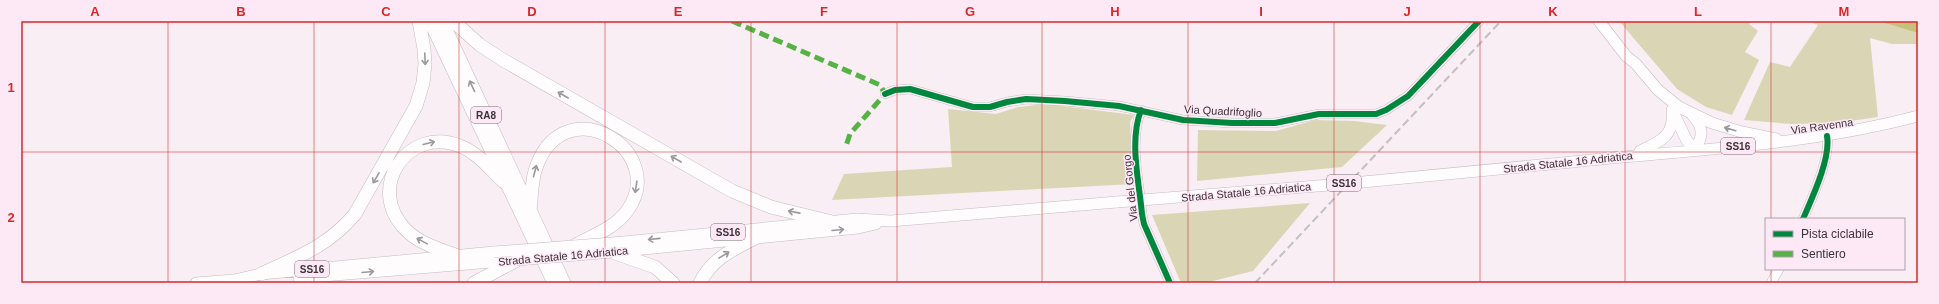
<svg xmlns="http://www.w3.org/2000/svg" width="1939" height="304" font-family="Arial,sans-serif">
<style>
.green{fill:#dad6b5}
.water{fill:#c5c17d}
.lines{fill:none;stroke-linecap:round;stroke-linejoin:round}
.minor-casing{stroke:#c4bbc0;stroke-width:10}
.major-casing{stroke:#c4bbc0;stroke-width:12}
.highway-casing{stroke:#c4bbc0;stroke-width:14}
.minor{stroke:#fefcfd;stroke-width:9}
.major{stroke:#fefcfd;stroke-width:11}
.highway{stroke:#fefcfd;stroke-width:13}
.rail{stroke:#c3c0c2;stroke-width:2;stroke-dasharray:8 4;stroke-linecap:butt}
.major-bridge-casing{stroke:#c4bbc0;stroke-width:12;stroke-linecap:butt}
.major-bridge{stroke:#fefcfd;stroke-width:11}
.quiet{stroke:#57b246;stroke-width:5;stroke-dasharray:10 5;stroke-linecap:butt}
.cycleway-casing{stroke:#fde9f5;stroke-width:8}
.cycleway{stroke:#00873e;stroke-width:6}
.oneway{stroke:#9c979a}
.grid{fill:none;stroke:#d62828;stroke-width:1;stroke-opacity:0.55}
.labels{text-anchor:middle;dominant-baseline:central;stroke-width:3;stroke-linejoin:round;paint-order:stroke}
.shield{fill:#fde9f5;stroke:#756971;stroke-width:1}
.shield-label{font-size:10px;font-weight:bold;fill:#3b3238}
.street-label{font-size:11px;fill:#3b3238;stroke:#fde9f5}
.neatline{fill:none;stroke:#d62828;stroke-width:1.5}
.grid-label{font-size:13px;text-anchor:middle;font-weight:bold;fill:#d62828}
</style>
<rect width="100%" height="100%" fill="#f8eef4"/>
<path class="green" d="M1619 21H1751L1749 24 1758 31 1745 52 1759 60 1732 115 1706 107 1677 89Z
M1808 21H1918V44H1892L1870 38 1878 117 1836 123 1791 124 1744 120 1770 62 1790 67 1818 25Z
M1047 104 1134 115 1130 122 1133 184 832 200 844 174 952 167 948 109 996 114 1018 107Z
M1315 120 1354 121 1387 125 1342 167 1197 181 1198 130 1276 131Z
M1310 203 1253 271 1205 283H1181L1152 215Z"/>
<path class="water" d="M1879 21H1918V33Z"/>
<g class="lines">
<defs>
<path id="minor" d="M885 94 895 90 910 89 973 107H990L1007 102 1026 99 1065 101 1119 106 1183 120 1232 123H1275L1319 114H1376L1386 110 1408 96 1479 21
M1141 110C1129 141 1139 181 1142 214L1144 224 1170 283
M1803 219C1812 198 1831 158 1827 136
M1771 283 1779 269"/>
<path id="major" d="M1599 21 1626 56 1636 64 1658 90 1679 107 1712 123 1742 132 1776 139
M1674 114 1687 141 1695 149
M1693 116C1704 128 1703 137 1695 149
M1640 151C1660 142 1675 136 1672 110
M1572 162C1687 150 1805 146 1918 116
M624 242 857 219 891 221 1117 202
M613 252 858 228 876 224
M299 278 515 260
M196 283 234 280 261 274 494 252"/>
<path id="highway" d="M430 21 554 283
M442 21 564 283
M453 21 480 45 503 60 732 191 771 207 832 222
M530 210C532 195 531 179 537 165 567 87 670 152 627 211 614 229 593 235 574 246
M612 252 655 267 673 283
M458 256C440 249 420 244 406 230 365 189 407 125 460 146 478 153 490 169 504 182
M261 274C296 258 330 245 355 214L416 106 423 83 425 64 424 49 419 21
M474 283 517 260
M700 283C712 258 734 249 757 237"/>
</defs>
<use href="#minor" class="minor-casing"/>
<use href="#major" class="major-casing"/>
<use href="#highway" class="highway-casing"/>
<use href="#minor" class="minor"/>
<use href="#major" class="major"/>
<use href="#highway" class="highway"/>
<path class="rail" d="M1255 283 1501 21"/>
<defs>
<path id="major-bridge" d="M1117 202 1342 184 1572 162
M494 252 624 242
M517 260 612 252"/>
</defs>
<use href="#major-bridge" class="major-bridge-casing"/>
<use href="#major-bridge" class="major-bridge"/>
<path class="quiet" d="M732 21 880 85 885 94 850 134 846 146"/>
<defs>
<path id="cycleway" d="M885 94 895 90 910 89 973 107H990L1007 102 1026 99 1065 101 1119 106 1183 120 1232 123H1275L1319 114H1376L1386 110 1408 96 1479 21
M1141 110C1129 141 1139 181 1142 214L1144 224 1170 283
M1803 219C1812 198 1831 158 1827 136"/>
</defs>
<use href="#cycleway" class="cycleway-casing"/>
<use href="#cycleway" class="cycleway"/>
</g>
<defs><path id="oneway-shaft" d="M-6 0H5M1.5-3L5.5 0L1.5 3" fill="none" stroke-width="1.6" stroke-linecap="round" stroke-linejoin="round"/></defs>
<g class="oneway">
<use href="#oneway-shaft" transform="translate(425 59) rotate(88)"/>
<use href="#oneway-shaft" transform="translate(472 86) rotate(-115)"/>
<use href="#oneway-shaft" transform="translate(563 95) rotate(-150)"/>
<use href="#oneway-shaft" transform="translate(1730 129) rotate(-164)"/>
<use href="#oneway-shaft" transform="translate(429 143) rotate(-14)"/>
<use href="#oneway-shaft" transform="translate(676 159) rotate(-150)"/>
<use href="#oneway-shaft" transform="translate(535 171) rotate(-75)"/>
<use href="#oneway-shaft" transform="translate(376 178) rotate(120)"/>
<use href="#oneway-shaft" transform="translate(636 187) rotate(99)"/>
<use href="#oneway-shaft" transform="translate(794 212) rotate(-169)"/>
<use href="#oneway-shaft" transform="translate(838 230) rotate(-5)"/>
<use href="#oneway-shaft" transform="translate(654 239) rotate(174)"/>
<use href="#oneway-shaft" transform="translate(422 241) rotate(-151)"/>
<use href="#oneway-shaft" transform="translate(724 255) rotate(-31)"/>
<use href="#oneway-shaft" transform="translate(368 272) rotate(-5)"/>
</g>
<path class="grid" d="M168 21V283M314 21V283M459 21V283M605 21V283M751 21V283M897 21V283M1042 21V283M1188 21V283M1334 21V283M1480 21V283M1625 21V283M1771 21V219M21 152H1918M1771 269V283"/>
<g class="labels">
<g class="shield">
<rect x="471" y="107" width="30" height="16" rx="3"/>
<rect x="1721" y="138" width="34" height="16" rx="3"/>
<rect x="1327" y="175" width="34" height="16" rx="3"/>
<rect x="711" y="224" width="34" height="16" rx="3"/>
<rect x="295" y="261" width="34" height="16" rx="3"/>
</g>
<g class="shield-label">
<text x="486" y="115">RA8</text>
<text x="1738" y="146">SS16</text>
<text x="1344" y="183">SS16</text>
<text x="728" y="232">SS16</text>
<text x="312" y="269">SS16</text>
</g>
<g class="street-label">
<text transform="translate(1223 111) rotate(3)">Via Quadrifoglio</text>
<text transform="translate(1822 126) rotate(-8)">Via Ravenna</text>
<text transform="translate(1568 162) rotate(-6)">Strada Statale 16 Adriatica</text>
<text transform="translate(1130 188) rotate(-96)">Via del Gorgo</text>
<text transform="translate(1246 192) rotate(-5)">Strada Statale 16 Adriatica</text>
<text transform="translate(563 256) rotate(-5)">Strada Statale 16 Adriatica</text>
</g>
</g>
<rect width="1939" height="304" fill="none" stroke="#fde9f5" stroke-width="44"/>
<rect x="1765" y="218" width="140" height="52" fill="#fde9f5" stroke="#afa0a9"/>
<rect x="1773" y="231" width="20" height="6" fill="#00873e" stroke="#afa0a9"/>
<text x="1801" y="238" font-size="12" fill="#3b3238">Pista ciclabile</text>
<rect x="1773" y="251" width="20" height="6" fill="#57b246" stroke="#afa0a9"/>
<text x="1801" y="258" font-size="12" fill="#3b3238">Sentiero</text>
<rect x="22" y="22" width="1895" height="260" class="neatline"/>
<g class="grid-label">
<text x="95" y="16">A</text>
<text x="241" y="16">B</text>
<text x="386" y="16">C</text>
<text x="532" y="16">D</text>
<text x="678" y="16">E</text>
<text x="824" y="16">F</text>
<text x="970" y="16">G</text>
<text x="1115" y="16">H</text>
<text x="1261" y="16">I</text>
<text x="1407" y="16">J</text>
<text x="1553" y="16">K</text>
<text x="1698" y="16">L</text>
<text x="1844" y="16">M</text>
<text x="11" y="92">1</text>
<text x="11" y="222">2</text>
</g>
</svg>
